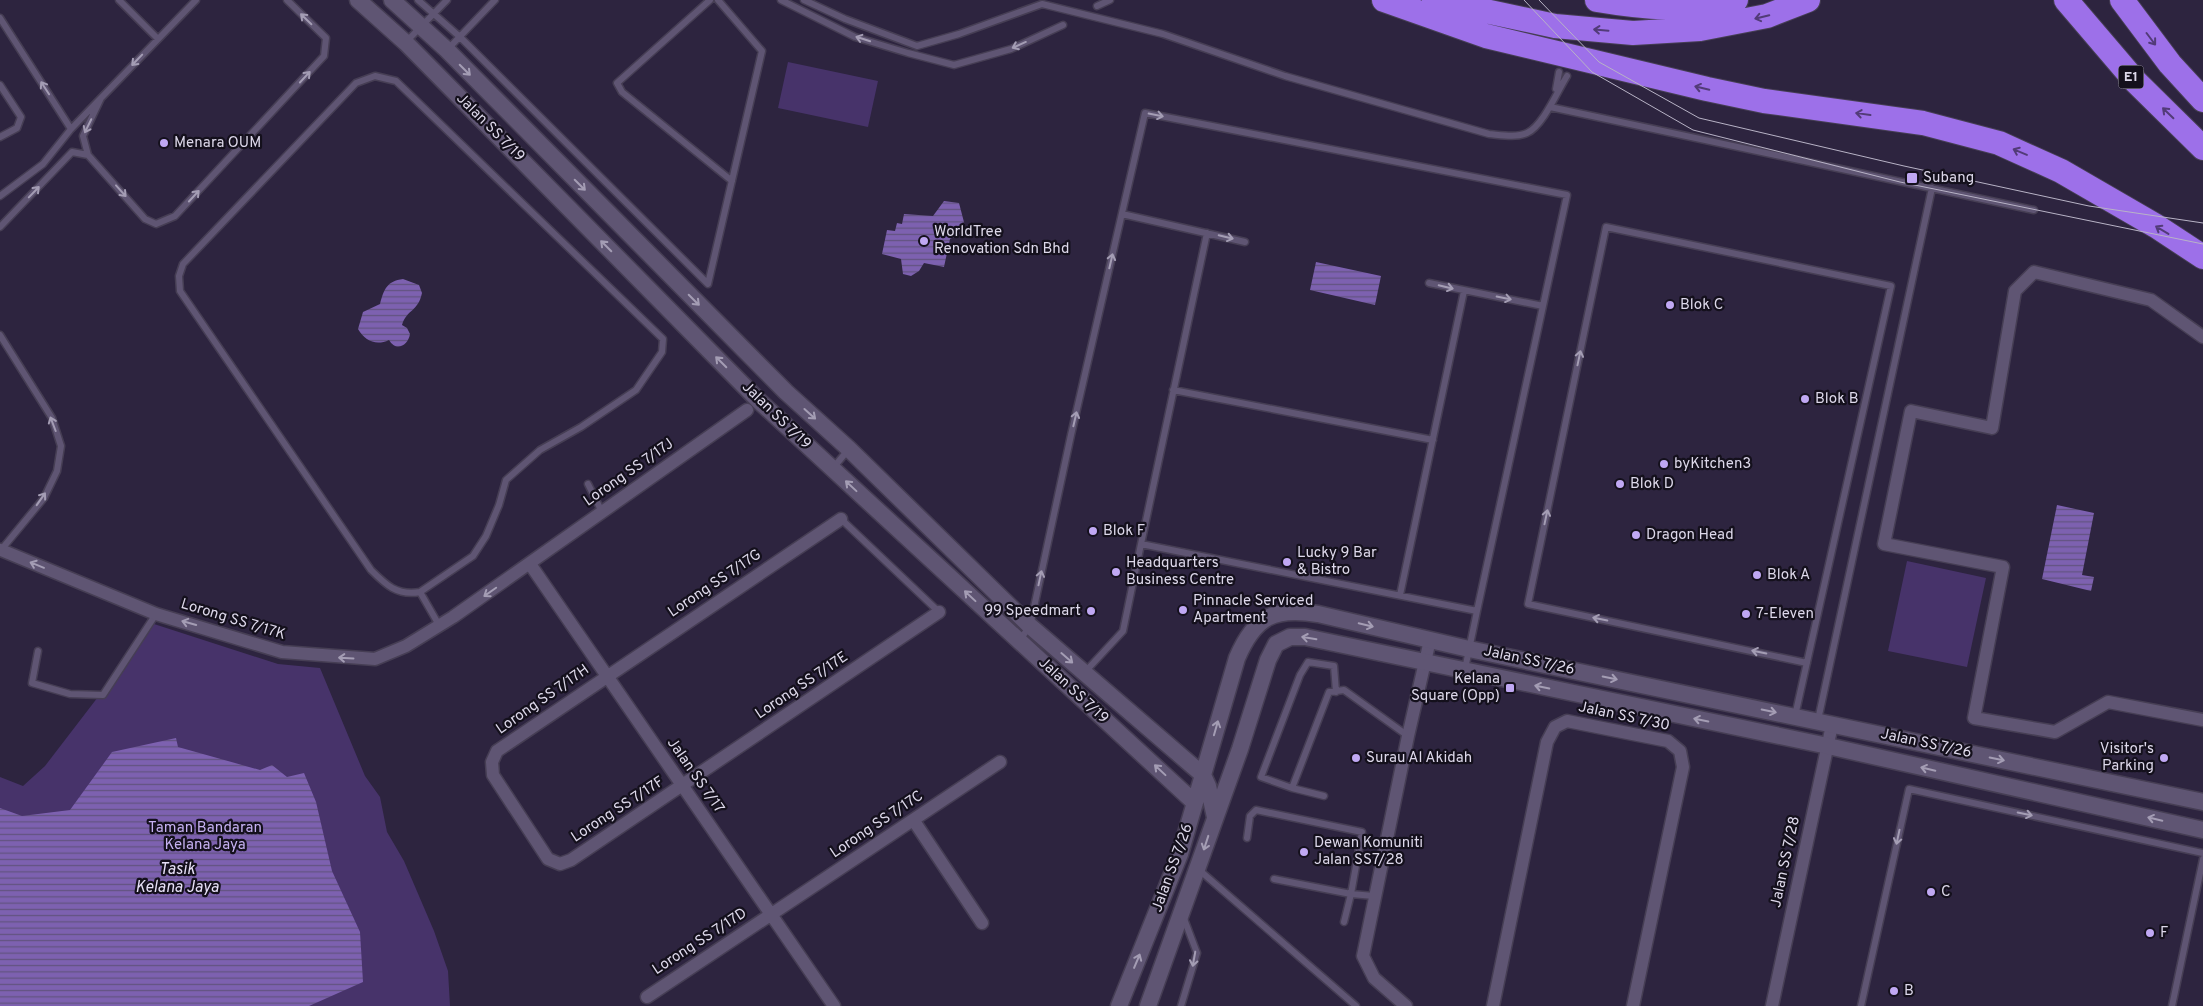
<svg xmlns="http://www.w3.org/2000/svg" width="2203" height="1006" font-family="Overpass,sans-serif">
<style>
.green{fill:#47336a}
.water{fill:url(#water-rules)}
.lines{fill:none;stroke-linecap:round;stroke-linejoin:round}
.service-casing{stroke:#463e54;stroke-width:9}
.minor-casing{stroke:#463e54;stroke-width:15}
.tertiary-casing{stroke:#463e54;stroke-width:19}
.motorway-casing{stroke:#463e54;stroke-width:26}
.service{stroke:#5f5573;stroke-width:6}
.minor{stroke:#5f5573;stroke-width:12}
.tertiary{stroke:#5f5573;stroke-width:16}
.motorway{stroke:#9d70e9;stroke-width:24}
.tram{stroke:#b8b3c6;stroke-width:1}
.oneway{stroke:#523b78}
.oneway2{stroke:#a49db4}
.poi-dot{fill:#c0a8f3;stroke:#14101c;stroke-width:2}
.labels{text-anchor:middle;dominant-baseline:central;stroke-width:4.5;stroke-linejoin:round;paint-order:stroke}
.shield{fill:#14101c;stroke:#a19cac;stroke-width:1}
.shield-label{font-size:14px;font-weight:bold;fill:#ddd8ea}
.street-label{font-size:15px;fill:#ddd8ea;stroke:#14101c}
.poi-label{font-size:15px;fill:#ddd8ea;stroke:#14101c;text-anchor:start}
.park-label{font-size:15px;fill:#c6b1f2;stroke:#14101c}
.water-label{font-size:16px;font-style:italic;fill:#e7e0f7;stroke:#14101c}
</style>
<defs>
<pattern id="water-rules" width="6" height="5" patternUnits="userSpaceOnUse" patternTransform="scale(1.25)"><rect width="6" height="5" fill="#7d61b0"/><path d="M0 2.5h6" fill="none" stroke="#625380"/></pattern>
</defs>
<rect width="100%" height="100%" fill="#2d243f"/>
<path class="green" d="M788 62 878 81 868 127 778 108Z
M1907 561 1986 578 1967 667 1888 651Z
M154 624 278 664 320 668 365 776 380 797 387 832 404 861 434 931 448 971 450 1006H0V777L23 786 45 766Z"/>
<path class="water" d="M944 201 959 203 965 226 961 234 950 239 944 267 924 263 919 271 911 276 903 274 901 259 882 254 887 230 895 231 897 223 902 224 904 214 933 216Z
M1316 262 1381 276 1375 305 1310 290Z
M403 279 419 285 422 293C418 312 407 309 402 325L407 328 410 334C408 346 396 352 389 340 376 346 365 341 358 329L363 312 380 304C384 289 387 281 403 279Z
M2057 505 2094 513 2082 575 2094 577 2091 591 2042 579Z
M176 738 178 747 260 770 272 765 287 777 304 773 316 802 332 871 360 932 363 982 309 1006H0V808L22 816 70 810 112 752Z"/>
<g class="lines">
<defs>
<path id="service" d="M119 0 158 39
M418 0 460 37 708 284 762 51 718 0
M710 0 617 83 622 92 732 181
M781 0 855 37 908 53 954 65 1011 49 1063 25
M804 0 845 19 917 46 959 34 1042 4 1163 34 1285 76 1489 134C1501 135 1516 138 1527 133 1543 126 1558 90 1567 76
M1097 6 1110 0
M0 18 71 129
M406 42 447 0
M447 50 495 0
M375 76 396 81 663 339 662 352 636 390 581 427 540 450 506 480 499 505 486 536 473 556 420 592C397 596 386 585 371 570L180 291 179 276 183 264 356 83Z
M0 85 21 117 17 128 0 137
M1556 89 1559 72
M101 98 83 136 88 155 145 219 156 224 175 216 324 56 326 38 287 0
M1550 107 2034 210
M0 196 43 164 71 129 196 0
M1122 214 1245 242
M0 227 72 152 88 155
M1429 283 1543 306
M0 335 52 418 61 446 57 471 44 498 1 550
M1173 390 1433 440
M833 468 849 449
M588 484 602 512
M841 519 939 612
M420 592 439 625
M1400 595 1464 291
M1019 641 1030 626 1071 435 1145 113 1567 195 1477 611 1141 544 1207 233
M38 651 32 683 70 694 103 695 156 614
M1465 669 1477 611
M1085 672 1123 631 1141 544
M1795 716 1891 286 1606 227 1528 604 1807 663
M1818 720 1932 188
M1292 788 1329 692 1344 690 1408 736
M1324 796 1292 788 1261 777 1300 675 1308 662 1334 666 1336 692
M1247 838 1250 816 1256 810 1362 832 1351 894 1274 879
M1198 869 1356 1006
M1344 922 1351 894 1374 896
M1181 1006 1197 953 1183 916
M1861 1006 1909 789 2203 853
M2172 1006 2203 859"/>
<path id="minor" d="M2203 337 2151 300 2034 272 2015 291 1992 428 1911 411 1884 544 2003 567 1974 718 2055 732 2108 702 2203 720
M841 519 497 751 492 762 493 775 548 859 560 864 571 860 939 612
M1 550 156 614 282 652 375 659 406 646 453 617 747 410
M530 564 834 1006
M914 821 982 923
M647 997 1000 762
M1406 1006 1374 978 1363 956 1408 736 1430 640
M1493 1006 1547 742 1555 727 1567 721 1668 741 1680 751 1683 767 1633 1006
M1772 1006 1832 725"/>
<path id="tertiary" d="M358 0 406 43 758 400 1195 803
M392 0 447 50 786 392 849 449 1030 626 1203 775 1208 786 1215 817
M1119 1006 1180 854 1237 658C1255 616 1274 607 1318 614L1469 649 2203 802
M1148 1006 1240 749 1268 660 1276 644 1290 637H1305L1828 746 2203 830"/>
<path id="motorway" d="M1384 0 1486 36 1707 89 1764 101 1923 123 1999 143 2061 171 2156 226 2203 257
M1434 0 1555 26 1633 33 1700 29 1767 16 1808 0
M1597 0C1644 8 1689 12 1736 0
M2066 0 2136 82 2203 148
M2122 0 2170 64 2203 100"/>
</defs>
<use href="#service" class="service-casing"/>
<use href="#minor" class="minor-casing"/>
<use href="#tertiary" class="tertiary-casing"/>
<use href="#motorway" class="motorway-casing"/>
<use href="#service" class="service"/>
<use href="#minor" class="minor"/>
<use href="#tertiary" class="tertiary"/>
<use href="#motorway" class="motorway"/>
<path class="tram" d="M1524 0 1592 72 1693 130 1900 182 2203 244
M1539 0 1599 62 1699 118 1904 166 2089 206 2203 223"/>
</g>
<defs><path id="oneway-shaft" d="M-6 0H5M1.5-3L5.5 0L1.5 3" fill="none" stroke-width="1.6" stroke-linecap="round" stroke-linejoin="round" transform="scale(1.25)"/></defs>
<g class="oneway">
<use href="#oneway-shaft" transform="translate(1762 17) rotate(166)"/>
<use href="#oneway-shaft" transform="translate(1601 30) rotate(-175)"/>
<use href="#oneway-shaft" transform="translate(2151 39) rotate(53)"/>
<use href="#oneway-shaft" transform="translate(1702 88) rotate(-167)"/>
<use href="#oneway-shaft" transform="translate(2168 113) rotate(-136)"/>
<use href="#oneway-shaft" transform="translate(1863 114) rotate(-172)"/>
<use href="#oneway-shaft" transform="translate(2020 152) rotate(-157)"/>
<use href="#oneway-shaft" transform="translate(2162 230) rotate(-149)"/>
</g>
<g class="oneway2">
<use href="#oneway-shaft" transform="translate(306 19) rotate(-136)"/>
<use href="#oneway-shaft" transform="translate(863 39) rotate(-162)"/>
<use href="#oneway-shaft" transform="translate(1019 45) rotate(156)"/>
<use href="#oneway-shaft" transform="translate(137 60) rotate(134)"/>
<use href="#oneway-shaft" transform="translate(465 70) rotate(45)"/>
<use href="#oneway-shaft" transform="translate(305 77) rotate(-47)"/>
<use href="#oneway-shaft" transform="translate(45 88) rotate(-123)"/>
<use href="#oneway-shaft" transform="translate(1156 115) rotate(11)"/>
<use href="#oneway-shaft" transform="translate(88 126) rotate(116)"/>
<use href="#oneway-shaft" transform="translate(580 185) rotate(45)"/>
<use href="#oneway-shaft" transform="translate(121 191) rotate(48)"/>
<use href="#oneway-shaft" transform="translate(34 192) rotate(-46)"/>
<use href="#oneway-shaft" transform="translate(194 196) rotate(-47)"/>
<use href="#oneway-shaft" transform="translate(1226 237) rotate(13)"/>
<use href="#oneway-shaft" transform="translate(606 246) rotate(-135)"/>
<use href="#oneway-shaft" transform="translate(1111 261) rotate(-77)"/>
<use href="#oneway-shaft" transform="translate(1446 287) rotate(13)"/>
<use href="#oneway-shaft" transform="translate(1504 298) rotate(11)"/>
<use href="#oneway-shaft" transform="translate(694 300) rotate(45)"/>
<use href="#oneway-shaft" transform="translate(1579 358) rotate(-78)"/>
<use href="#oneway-shaft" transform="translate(721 362) rotate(-135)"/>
<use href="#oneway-shaft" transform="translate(810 414) rotate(42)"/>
<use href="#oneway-shaft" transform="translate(1075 419) rotate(-77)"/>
<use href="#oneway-shaft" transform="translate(53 424) rotate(-111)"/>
<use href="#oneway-shaft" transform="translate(851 486) rotate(-137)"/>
<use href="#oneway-shaft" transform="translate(41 499) rotate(-55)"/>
<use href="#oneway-shaft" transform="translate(1546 517) rotate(-78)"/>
<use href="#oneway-shaft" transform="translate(37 565) rotate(-158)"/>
<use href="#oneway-shaft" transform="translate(1040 578) rotate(-78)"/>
<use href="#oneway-shaft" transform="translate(490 592) rotate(145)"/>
<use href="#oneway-shaft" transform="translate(970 596) rotate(-137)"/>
<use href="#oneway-shaft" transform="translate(1600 619) rotate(-168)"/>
<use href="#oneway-shaft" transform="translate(189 623) rotate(-164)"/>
<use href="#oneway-shaft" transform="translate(1366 625) rotate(13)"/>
<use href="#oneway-shaft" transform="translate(1309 638) rotate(-171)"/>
<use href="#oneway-shaft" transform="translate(1759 652) rotate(-168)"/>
<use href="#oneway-shaft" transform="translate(346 658) rotate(-177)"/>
<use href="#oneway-shaft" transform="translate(1067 658) rotate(41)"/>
<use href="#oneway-shaft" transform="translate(1610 678) rotate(12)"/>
<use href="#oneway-shaft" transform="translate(1542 687) rotate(-168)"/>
<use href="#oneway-shaft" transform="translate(1769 711) rotate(12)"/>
<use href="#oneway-shaft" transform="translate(1701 720) rotate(-168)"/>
<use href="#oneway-shaft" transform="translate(1216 728) rotate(-74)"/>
<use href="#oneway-shaft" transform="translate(1997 759) rotate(12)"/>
<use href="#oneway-shaft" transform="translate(1928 769) rotate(-167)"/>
<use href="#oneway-shaft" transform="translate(1160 770) rotate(-137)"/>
<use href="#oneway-shaft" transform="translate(2025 814) rotate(12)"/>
<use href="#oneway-shaft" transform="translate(2155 819) rotate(-167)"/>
<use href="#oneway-shaft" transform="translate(1898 837) rotate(102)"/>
<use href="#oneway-shaft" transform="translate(1206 843) rotate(108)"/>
<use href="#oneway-shaft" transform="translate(1194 959) rotate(100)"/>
<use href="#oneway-shaft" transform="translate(1137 961) rotate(-67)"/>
</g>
<g class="poi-dot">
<circle cx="164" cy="143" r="5"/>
<rect x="1906" y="172" width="12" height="12" rx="2.5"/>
<circle cx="924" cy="241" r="5"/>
<circle cx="1670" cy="305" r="5"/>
<circle cx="1805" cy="399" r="5"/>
<circle cx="1664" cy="464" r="5"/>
<circle cx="1620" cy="484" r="5"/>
<circle cx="1093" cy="531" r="5"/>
<circle cx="1636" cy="535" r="5"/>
<circle cx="1287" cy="562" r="5"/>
<circle cx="1116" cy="572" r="5"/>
<circle cx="1757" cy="575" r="5"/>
<circle cx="1183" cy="610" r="5"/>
<circle cx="1091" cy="611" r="5"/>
<circle cx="1746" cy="614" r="5"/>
<rect x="1505" y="683" width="10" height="10" rx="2.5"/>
<circle cx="1356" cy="758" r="5"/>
<circle cx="2164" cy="758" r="5"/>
<circle cx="1304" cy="852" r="5"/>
<circle cx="1931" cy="892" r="5"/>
<circle cx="2150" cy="933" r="5"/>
<circle cx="1894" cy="991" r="5"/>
</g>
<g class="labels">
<rect class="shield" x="2118.5" y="65.5" width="25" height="23" rx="4"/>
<g class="shield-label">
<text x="2131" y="77">E1</text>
</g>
<g class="street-label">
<text transform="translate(490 128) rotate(45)">Jalan SS 7/19</text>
<text transform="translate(776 416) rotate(44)">Jalan SS 7/19</text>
<text transform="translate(629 473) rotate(-35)">Lorong SS 7/17J</text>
<text transform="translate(715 584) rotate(-34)">Lorong SS 7/17G</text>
<text transform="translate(233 620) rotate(17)">Lorong SS 7/17K</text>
<text transform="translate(1529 661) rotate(12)">Jalan SS 7/26</text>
<text transform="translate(802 686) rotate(-34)">Lorong SS 7/17E</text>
<text transform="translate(1073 691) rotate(43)">Jalan SS 7/19</text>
<text transform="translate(543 700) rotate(-35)">Lorong SS 7/17H</text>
<text transform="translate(1624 717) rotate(12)">Jalan SS 7/30</text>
<text transform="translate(1926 744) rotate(12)">Jalan SS 7/26</text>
<text transform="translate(695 776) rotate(55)">Jalan SS 7/17</text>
<text transform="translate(618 810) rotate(-33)">Lorong SS 7/17F</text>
<text transform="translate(877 825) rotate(-34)">Lorong SS 7/17C</text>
<text transform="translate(1786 862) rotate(-78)">Jalan SS 7/28</text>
<text transform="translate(1173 868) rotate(-70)">Jalan SS 7/26</text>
<text transform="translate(700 942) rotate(-33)">Lorong SS 7/17D</text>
</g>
<g class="poi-label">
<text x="174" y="143">Menara OUM</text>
<text x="1923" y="178">Subang</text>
<text x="934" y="232">WorldTree<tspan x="934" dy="17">Renovation Sdn Bhd</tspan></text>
<text x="1680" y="305">Blok C</text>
<text x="1815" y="399">Blok B</text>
<text x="1674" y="464">byKitchen3</text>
<text x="1630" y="484">Blok D</text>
<text x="1103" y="531">Blok F</text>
<text x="1646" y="535">Dragon Head</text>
<text x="1297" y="553">Lucky 9 Bar<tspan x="1297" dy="17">&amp; Bistro</tspan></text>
<text x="1126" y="563">Headquarters<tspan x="1126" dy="17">Business Centre</tspan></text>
<text x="1767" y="575">Blok A</text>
<text x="1193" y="601">Pinnacle Serviced<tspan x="1193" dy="17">Apartment</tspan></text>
<text x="1081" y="611" text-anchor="end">99 Speedmart</text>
<text x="1756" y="614">7-Eleven</text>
<text x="1500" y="679" text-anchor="end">Kelana<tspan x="1500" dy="17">Square (Opp)</tspan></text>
<text x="2154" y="749" text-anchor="end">Visitor's<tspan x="2154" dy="17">Parking</tspan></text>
<text x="1366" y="758">Surau Al Akidah</text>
<text x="1314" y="843">Dewan Komuniti<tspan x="1314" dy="17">Jalan SS7/28</tspan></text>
<text x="1941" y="892">C</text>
<text x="2160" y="933">F</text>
<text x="1904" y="991">B</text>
</g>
<g class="park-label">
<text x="205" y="828">Taman Bandaran<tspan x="205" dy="17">Kelana Jaya</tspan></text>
</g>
<g class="water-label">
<text x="177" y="870">Tasik<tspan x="177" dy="18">Kelana Jaya</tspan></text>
</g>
</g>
</svg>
